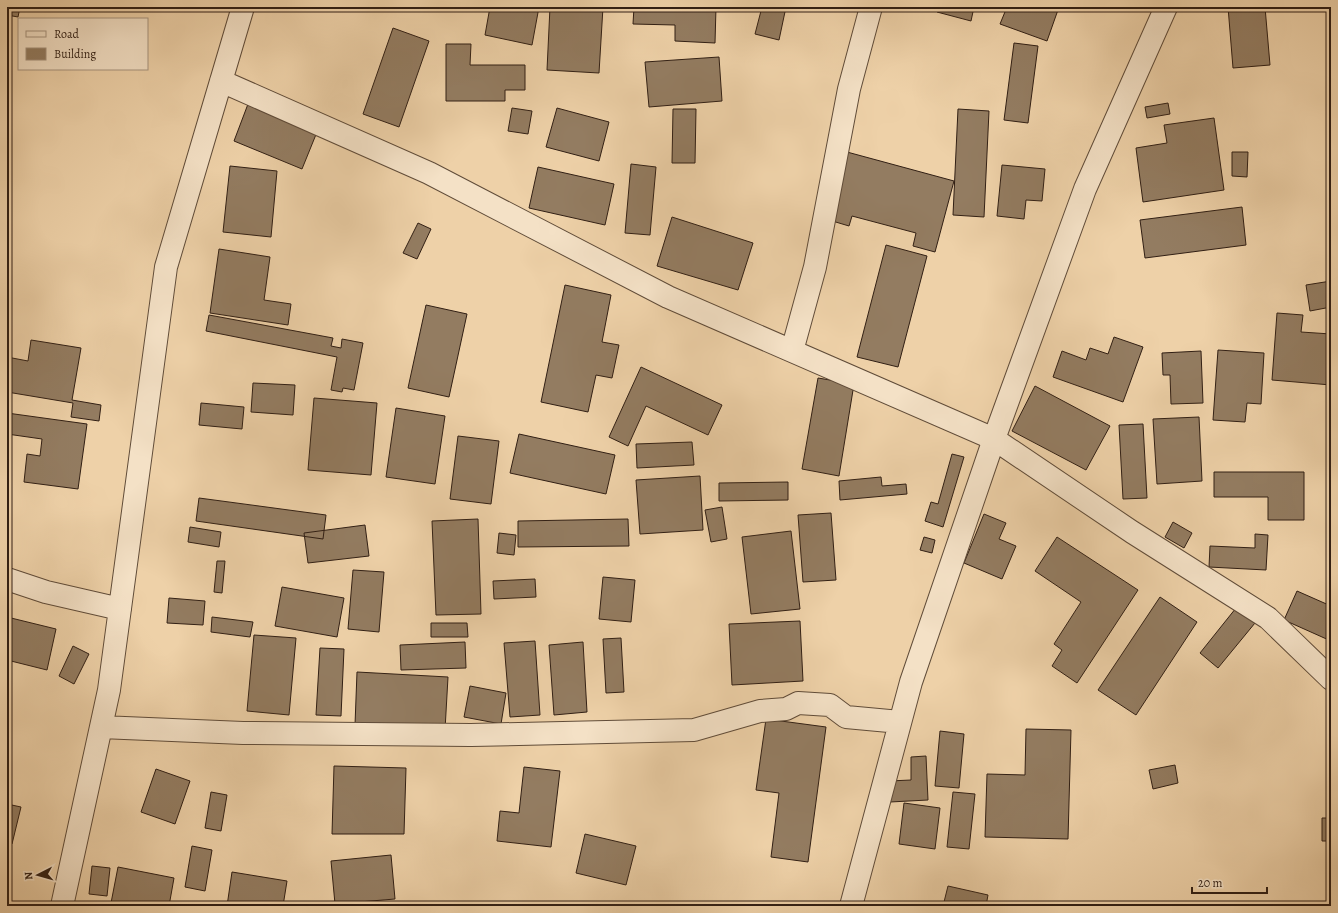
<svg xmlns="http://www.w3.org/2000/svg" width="1338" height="913" font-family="Alegreya,serif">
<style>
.building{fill:#937c61;stroke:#311f14}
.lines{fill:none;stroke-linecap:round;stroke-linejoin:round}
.minor-casing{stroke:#604c39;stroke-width:24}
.minor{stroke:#f4e1c6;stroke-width:22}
</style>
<rect width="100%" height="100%" fill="#eed1a8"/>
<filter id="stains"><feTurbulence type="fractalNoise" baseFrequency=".005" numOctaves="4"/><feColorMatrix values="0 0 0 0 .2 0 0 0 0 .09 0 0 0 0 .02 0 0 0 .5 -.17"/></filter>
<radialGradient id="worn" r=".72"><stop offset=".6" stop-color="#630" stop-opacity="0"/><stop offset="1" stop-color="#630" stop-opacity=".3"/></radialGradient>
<path class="building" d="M7 7H20L18 17 7 15Z
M490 7H539L532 45 485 35Z
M550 7H603L599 73 547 70Z
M634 7H716L715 43 675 41V25L633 24Z
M762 7H786L779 40 755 34Z
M939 7H974L971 21 937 12Z
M1007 7H1059L1047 41 1000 24Z
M1228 7H1265L1270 65 1233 68Z
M393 28 429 41 399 127 363 114Z
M1014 43 1038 46 1028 123 1004 120Z
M446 44H471L470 65H525V90H505V101H446Z
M719 57 722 101 649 107 645 62Z
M1168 103 1170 114 1147 118 1145 107Z
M248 104 317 132 302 169 234 141Z
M512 108 532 111 528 134 508 131Z
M557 108 609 122 599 161 546 147Z
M673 109H696L695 163H672Z
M958 109 989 111 984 217 953 215Z
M1214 118 1224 190 1143 202 1136 148 1167 143 1164 125Z
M847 152 954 181 935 252 913 246 916 233 852 216 849 226 829 220Z
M1232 152H1248L1247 177 1232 176Z
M631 164 656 167 650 235 625 233Z
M1002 165 1045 169 1042 201 1026 200 1024 219 997 216Z
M230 166 277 171 271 237 223 232Z
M538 167 614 184 605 225 529 208Z
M1242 207 1246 245 1145 258 1140 220Z
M672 217 753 243 738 290 657 266Z
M418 223 431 229 417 259 403 253Z
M886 245 927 256 898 367 857 357Z
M219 249 270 257 264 300 291 304 288 325 210 313Z
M1331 281V307L1310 311 1306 285Z
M565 285 611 295 602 342 619 345 612 378 596 375 588 412 541 402Z
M426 305 467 314 449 397 408 388Z
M1277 313 1303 315 1301 332 1331 334V385L1272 380Z
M209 315 333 338 331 346 341 348 342 339 363 343 354 390 343 388 342 392 331 390 337 357 206 331Z
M1114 337 1143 347 1123 402 1053 377 1062 351 1086 360 1090 348 1108 354Z
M31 340 81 348 72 400 101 405 99 421 71 417 73 403 7 392V357L28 361Z
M1218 350 1264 353 1261 404 1247 403 1245 422 1213 420Z
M1201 351 1203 403 1171 404 1170 375H1163L1162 353Z
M641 367 722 405 708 435 646 406 628 446 609 437Z
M818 378 854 384 839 476 802 469Z
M253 383 295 385 293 415 251 412Z
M1035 386 1110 426 1086 470 1012 431Z
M314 398 377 403 371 475 308 470Z
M201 403 244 407 242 429 199 425Z
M396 408 445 416 435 484 386 477Z
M7 413 87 424 78 489 24 482 27 454 40 456 42 439 7 434Z
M1199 417 1202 481 1157 484 1153 419Z
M1143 424 1147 498 1123 499 1119 425Z
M519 434 615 455 606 494 510 473Z
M458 436 499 441 491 504 450 499Z
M692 442 694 465 637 468 636 444Z
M952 454 964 457 943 527 925 521 931 502 938 504Z
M1214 472H1304V520H1268V497H1214Z
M700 476 703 530 640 534 636 480Z
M881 477 882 486 906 484 907 494 840 500 839 481Z
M788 482V500L719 501V483Z
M199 498 326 515 323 539 196 521Z
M722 507 727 539 711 542 705 510Z
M831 513 836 580 803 582 798 515Z
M984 514 1006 523 999 539 1016 546 1002 579 964 563Z
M478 519 481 614 436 615 432 521Z
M628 519 629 546 518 547V521Z
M1173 522 1192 533 1184 548 1165 537Z
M365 525 369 556 308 563 304 533Z
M190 527 221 532 219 547 188 542Z
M791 531 800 609 751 614 742 537Z
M499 533 516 535 514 555 497 553Z
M1255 534 1268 535 1266 570 1209 567 1210 546 1255 548Z
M924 537 935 540 932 553 920 550Z
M1057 537 1138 590 1077 683 1052 666 1062 650 1054 644 1081 602 1035 571Z
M217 561H225L222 593 214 592Z
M353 570 384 572 379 632 348 629Z
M603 577 635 580 631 622 599 619Z
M535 579 536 597 494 599 493 581Z
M282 587 344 598 337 637 275 626Z
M1297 591 1331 606V641L1284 620Z
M1160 597 1197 622 1136 715 1098 690Z
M169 598 205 601 203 625 167 623Z
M1236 608 1255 623 1218 668 1200 653Z
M7 617 56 629 47 670 7 660Z
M212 617 253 622 250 637 211 632Z
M800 621 803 681 732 685 729 624Z
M431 623H467L468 637H431Z
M254 635 296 638 289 715 247 711Z
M621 638 624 692 606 693 603 639Z
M535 641 540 715 510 717 504 643Z
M465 642 466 668 401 670 400 645Z
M583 642 587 712 554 715 549 645Z
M73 646 89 654 74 684 59 676Z
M320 648 344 649 341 716 316 715Z
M357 672 448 677 445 730 355 725Z
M470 686 506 693 501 724 464 717Z
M766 719 826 727 808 862 771 857 779 793 756 790Z
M1026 729 1071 730 1068 839 985 837 987 774 1025 775Z
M940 731 964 734 959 788 935 786Z
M926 756 928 800 890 802 889 781 911 780V757Z
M1175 765 1178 783 1153 789 1149 770Z
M334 766 406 768 404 834H332Z
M524 767 560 771 551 847 497 841 500 811 519 813Z
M156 769 190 781 175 824 141 812Z
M211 792 227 795 221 831 205 828Z
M953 792 975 794 969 849 947 847Z
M904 803 940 808 935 849 899 844Z
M7 804 21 807 12 844 7 843Z
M1322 818H1331V841H1322Z
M585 834 636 846 626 885 576 873Z
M192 846 212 850 205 891 185 887Z
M391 855 395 899 335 904 331 861Z
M92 866 110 868 107 896 89 894Z
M118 867 174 878 169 906H126L111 903Z
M232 872 287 881 283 906H227Z
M948 886 988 895 986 906H943Z"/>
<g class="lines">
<defs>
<path id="minor" d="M221 81 429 173 668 297 994 439 1132 532 1268 618 1331 679
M792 351 815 267 849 89 871 7
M7 579 46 592 120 609
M101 727 243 733 471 735 694 730 760 711 786 709 798 703 830 705 846 717 900 722
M62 906 109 690 166 267 243 7
M851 906 911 682 994 439 1085 189 1166 7"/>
</defs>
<use href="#minor" class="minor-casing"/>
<use href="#minor" class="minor"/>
</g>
<rect width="1338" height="913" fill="none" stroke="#eed1a8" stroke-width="24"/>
<rect x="8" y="8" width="1322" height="897" fill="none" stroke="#311f14" stroke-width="2"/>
<rect x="12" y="12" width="1314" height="889" fill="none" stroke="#311f14"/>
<rect x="18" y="18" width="130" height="52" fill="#f4e1c6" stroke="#a6937f"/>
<rect x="26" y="31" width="20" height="6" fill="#f4e1c6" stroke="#a6937f"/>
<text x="54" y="38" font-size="12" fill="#311f14">Road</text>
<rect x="26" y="48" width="20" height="12" fill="#937c61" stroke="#a6937f"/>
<text x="54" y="58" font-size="12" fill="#311f14">Building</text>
<g transform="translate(38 875) rotate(264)" stroke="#f4e1c6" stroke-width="3" paint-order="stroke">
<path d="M0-3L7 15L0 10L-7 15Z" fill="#311f14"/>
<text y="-6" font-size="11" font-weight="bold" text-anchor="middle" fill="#311f14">N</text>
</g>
<path d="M1192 887v6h75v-6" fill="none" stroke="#311f14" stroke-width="2"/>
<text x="1198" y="887" font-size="12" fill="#311f14" stroke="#f4e1c6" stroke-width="3" paint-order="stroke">20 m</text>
<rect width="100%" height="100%" filter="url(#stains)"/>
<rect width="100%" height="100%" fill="url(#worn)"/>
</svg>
